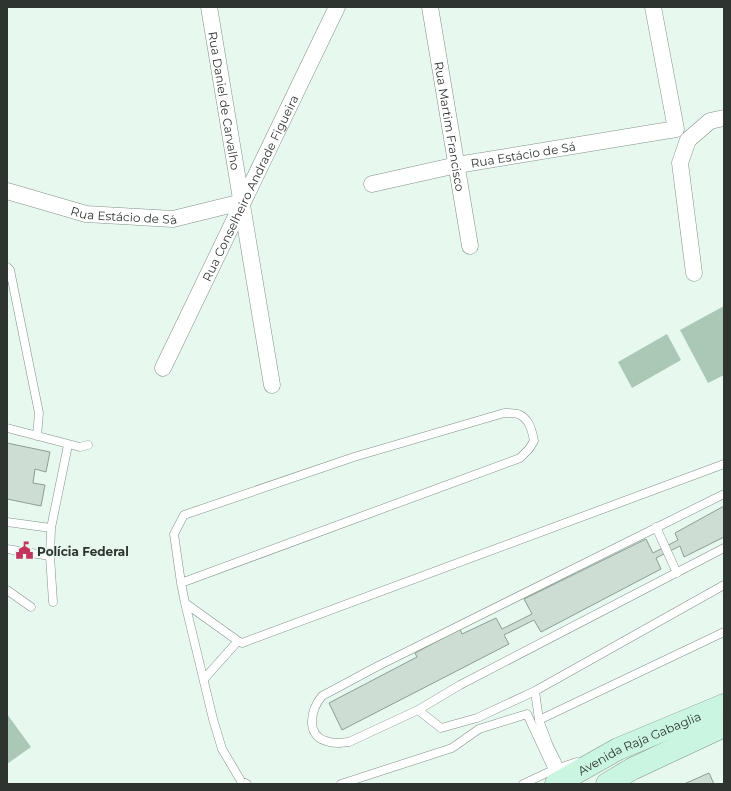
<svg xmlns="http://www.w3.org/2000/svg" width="731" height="791" font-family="Montserrat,sans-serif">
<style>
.green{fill:#abc8b7}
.building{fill:#cdddd3;stroke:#8d9d93}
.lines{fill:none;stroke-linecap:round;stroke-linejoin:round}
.lane-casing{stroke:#829188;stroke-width:9}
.street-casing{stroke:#829188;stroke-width:17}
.secondary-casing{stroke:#829188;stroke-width:23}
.lane{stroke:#fff;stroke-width:8}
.street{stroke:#fff;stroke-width:16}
.secondary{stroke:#caf5e0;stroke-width:22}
.labels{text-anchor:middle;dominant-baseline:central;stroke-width:3;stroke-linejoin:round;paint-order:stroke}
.street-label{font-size:12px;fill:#2e3430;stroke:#e7f8ee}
.poi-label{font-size:12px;font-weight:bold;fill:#2e3430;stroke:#e7f8ee;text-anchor:start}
</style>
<rect width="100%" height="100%" fill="#e7f8ee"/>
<path class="green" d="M724 306V375L708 383 680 330Z
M667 334 681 360 632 388 618 362Z
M7 714 31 747 7 764Z"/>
<path class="building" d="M7 443 50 452 46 472 35 469 33 483 45 485 41 506 7 499Z
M724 506V537L684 557 680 546 656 558 661 569 541 632 534 620 504 635 509 644 342 730 329 703 417 657 415 653 460 629 462 634 496 618 502 629 532 614 524 599 646 539 653 553 678 540 675 533Z
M709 773 714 784H684Z"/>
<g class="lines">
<defs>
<path id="lane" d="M7 267 10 270 39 413 37 436
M7 428 80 447 88 445
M724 494 378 666 322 696C311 709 305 735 326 741 334 744 341 743 349 742L418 710 460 685 724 548
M7 522 51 528
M656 527 677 573
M7 549 50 556
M181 583 520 458 529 449 534 441C532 430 529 418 518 414 514 413 508 413 504 413L354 457 184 515 174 534 181 583 185 603 213 719 222 749 241 781 247 784
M7 590 31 607
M53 602 50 556 51 528 68 445
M185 603 238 641 204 679
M238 641 242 643 724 464
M418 710 441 728 477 718 535 691
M539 720 535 691 724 585
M560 768 549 746 539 720 724 632
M341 784 452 748 479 729 527 714 553 770
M523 784 553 770 577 762"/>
<g id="street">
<path id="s1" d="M209 7 272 385"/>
<path id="s2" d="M430 7 470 246"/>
<path id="s3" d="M372 184 457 165 676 129 653 7"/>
<path id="s4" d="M7 191 86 214 173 219 242 202"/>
<path d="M694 273 680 163 688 140 710 121 724 118"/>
<path id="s5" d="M163 368 337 7"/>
</g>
<g id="secondary">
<path id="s6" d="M556 784 618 749 724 705"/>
<path d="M607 784 632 769 724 726"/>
</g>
</defs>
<use href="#lane" class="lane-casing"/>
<use href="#street" class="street-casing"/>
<use href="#secondary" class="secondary-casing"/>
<use href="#lane" class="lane"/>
<use href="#street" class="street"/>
<use href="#secondary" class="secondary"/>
</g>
<defs>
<symbol id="civic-bare" viewBox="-9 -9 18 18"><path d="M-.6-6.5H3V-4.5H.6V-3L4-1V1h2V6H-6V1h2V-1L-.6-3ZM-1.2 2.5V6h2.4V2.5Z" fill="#c4355d" stroke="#e7f8ee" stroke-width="2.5" paint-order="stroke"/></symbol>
</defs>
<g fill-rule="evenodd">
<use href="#civic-bare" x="12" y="538" width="25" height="25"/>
</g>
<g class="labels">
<g class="street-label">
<text stroke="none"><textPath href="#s1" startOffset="95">Rua Daniel de Carvalho</textPath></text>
<text stroke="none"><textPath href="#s2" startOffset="121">Rua Martim Francisco</textPath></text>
<text stroke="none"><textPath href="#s3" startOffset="154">Rua Estácio de Sá</textPath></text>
<text stroke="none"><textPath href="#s5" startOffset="200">Rua Conselheiro Andrade Figueira</textPath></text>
<text stroke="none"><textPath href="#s4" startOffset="120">Rua Estácio de Sá</textPath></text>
<text stroke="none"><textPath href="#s6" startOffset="93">Avenida Raja Gabaglia</textPath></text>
</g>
<g class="poi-label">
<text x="37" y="551">Polícia Federal</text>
</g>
</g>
<rect width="731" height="791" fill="none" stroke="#2e3430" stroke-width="16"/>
</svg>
